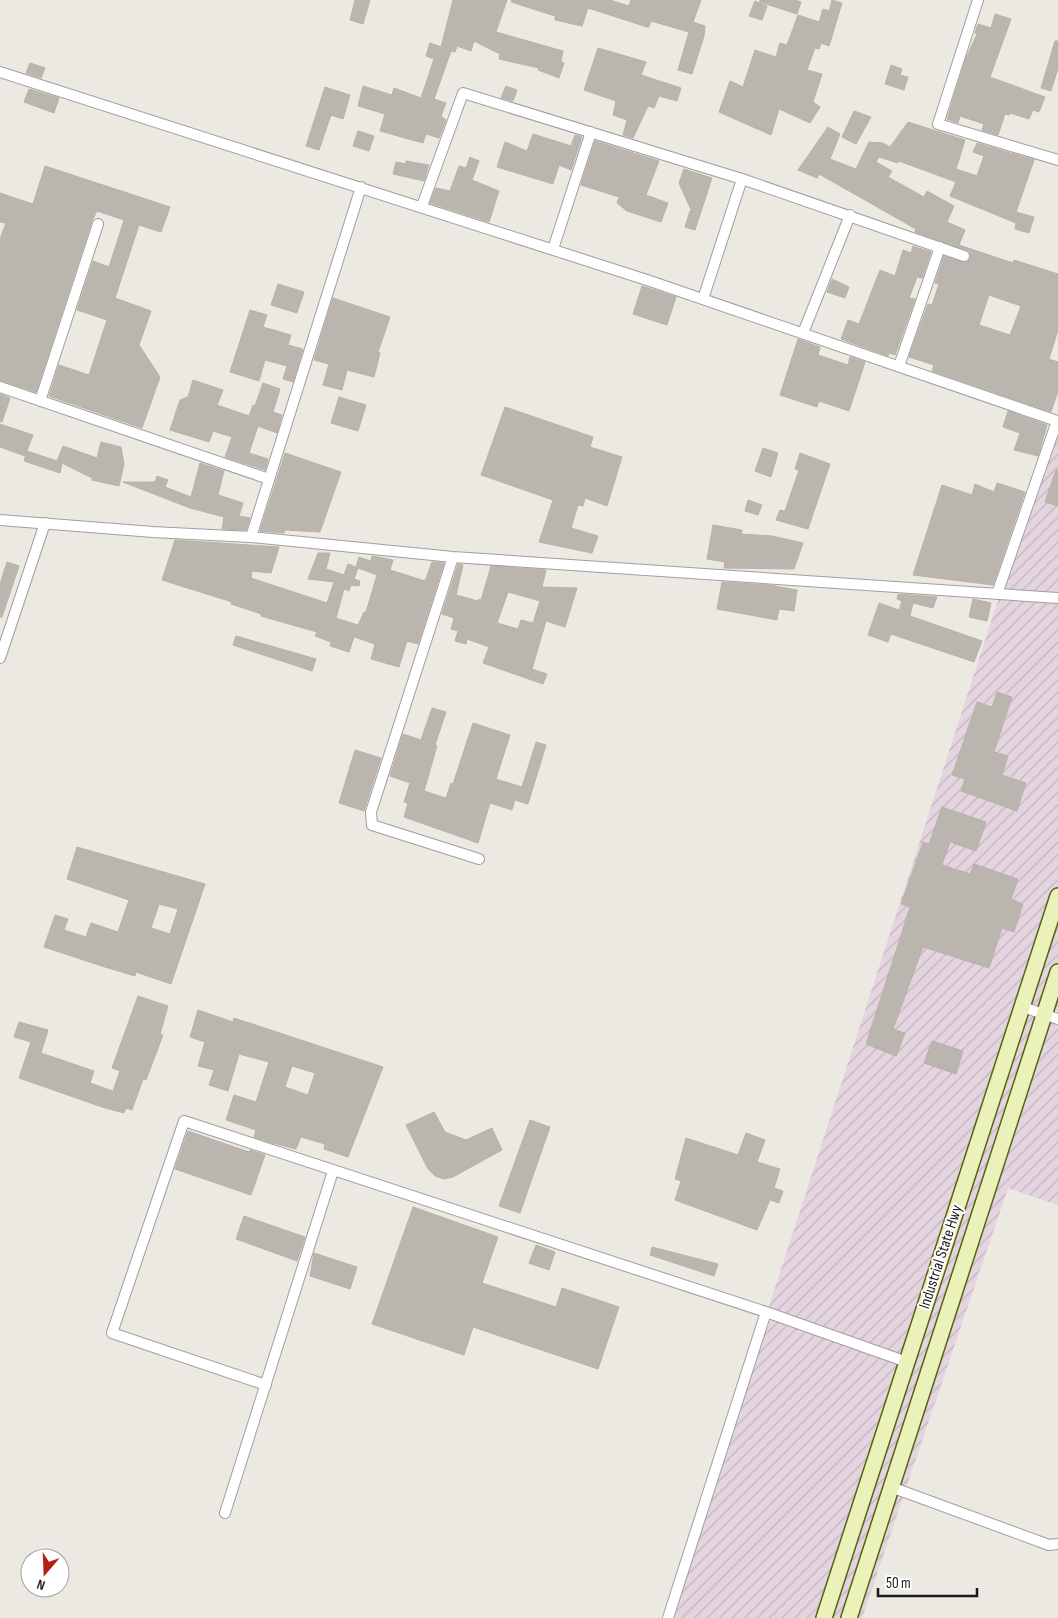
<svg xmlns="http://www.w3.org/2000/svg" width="1058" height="1618" font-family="'Sofia Sans Condensed',sans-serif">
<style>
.industrial{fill:url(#industrial-furrows)}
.building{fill:#bbb5af;stroke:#bbb1a6;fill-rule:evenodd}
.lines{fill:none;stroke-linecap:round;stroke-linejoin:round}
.street-casing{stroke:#9f9f9f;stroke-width:12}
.secondary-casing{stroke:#546410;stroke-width:18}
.street{stroke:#fff;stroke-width:10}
.secondary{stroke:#eaf1b9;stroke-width:15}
.labels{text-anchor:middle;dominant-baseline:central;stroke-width:4;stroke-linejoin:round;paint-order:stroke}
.street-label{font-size:16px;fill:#1b1b1b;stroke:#fff}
</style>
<defs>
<pattern id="industrial-furrows" width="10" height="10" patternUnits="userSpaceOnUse" patternTransform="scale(1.25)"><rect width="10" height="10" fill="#e4d4e0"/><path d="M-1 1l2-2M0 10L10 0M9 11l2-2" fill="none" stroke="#c3b5c0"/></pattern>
</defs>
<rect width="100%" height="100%" fill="#ebe9e1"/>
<path class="industrial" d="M1058 425V1205L1008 1188 862 1618H668L1002 588Z"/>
<path class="building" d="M355 0H370L363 24 350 20Z
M453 0H507L496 32 563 51 561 62 564 63 559 78 538 70 539 68 499 59 500 54 474 41 471 51 457 46 455 52 451 51 434 99 446 103 441 116 446 120 439 138 426 134 423 143 380 131 385 114 358 106 363 86 392 95 394 88 421 98 434 59 426 56 430 43 441 47Z
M512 0H610L629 6 631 0H701L693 22 705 26 704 36 692 74 678 70 689 32 651 21 649 27H647L588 8 582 26 555 20V16L511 2Z
M760 0H795L801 2 797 14 760 2Z
M832 0 842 3 829 46 821 43 819 49 815 48 807 70 822 74 813 102 820 107 810 123 779 109 771 135 719 112 730 81 743 87 755 50 776 57 780 43 787 45 798 15 819 22 823 9 829 11Z
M755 1 767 6 762 20 749 16Z
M995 14 1011 19 990 77 1045 97 1039 112 1033 110 1029 119 1010 113 1009 115 1005 114 998 135 982 130 984 124 960 116 958 123 947 119 966 58 977 34 975 33 978 24 991 28Z
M1055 41H1058V68L1051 91 1041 88Z
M598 48 646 62 641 75 681 88 677 101 659 96 654 108 648 106 633 138 623 135 627 120 613 115 616 101 584 90Z
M30 63 45 68 41 78 26 73Z
M891 65 902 69 900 75 908 77 904 90 885 84Z
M506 86 517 90 513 101 501 98Z
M325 87 350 95 343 119 331 115 319 150 306 146Z
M29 89 59 98 54 113 24 102Z
M854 111 871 117 856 144 842 137Z
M908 122 965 140 956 169 977 176 984 156 973 152 977 143 1034 160 1016 212 1034 217 1029 233 1015 229 1016 223 950 196 956 182 899 161 898 163 879 157 876 162 892 171 888 177 924 197 927 191 954 206 947 222 965 230 959 245 1013 263 1014 260 1058 274V330L1049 359 1058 362V391L1051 412 932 371 934 365 909 357 928 304 932 305 939 284 935 283 944 256 966 263 971 258 969 251 915 232 916 229 819 174 817 178 798 170 828 127 840 134 830 159 856 169 869 142 883 143 890 147ZM989 295 1021 306 1010 335 979 325Z
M358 131 374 136 369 151 353 146Z
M533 134 571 146 575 135 582 137 571 170 559 165 553 184 497 167 505 142 527 151Z
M595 141 659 161 646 195 668 203 661 222 627 211 617 203 619 197 581 185Z
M470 157 479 161 472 180 499 191 489 222 430 203 436 188 450 191 459 166 466 168Z
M406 161 429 165 424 181 393 174 396 162 406 164Z
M45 166 170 207 161 232 139 225 115 298 151 311 139 345 160 377 142 428 49 396 59 365 89 375 107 320 77 310 93 261 109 267 124 220 97 211 92 221 36 392 0 380V239L6 223 0 222V193L33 204Z
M684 169 712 178 695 230 685 227 690 211 692 212 679 183Z
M913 246 931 252 922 278 917 277 909 298 915 299 895 355 889 353 888 356 841 339 848 320 859 324 880 270 895 276 903 250 911 253Z
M832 279 849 287 845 298 827 292Z
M278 284 304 292 297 313 271 305Z
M642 286 676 297 667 325 633 314Z
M333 298 390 317 378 352 380 353 374 377 347 370 342 390 323 385 329 364 314 360Z
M250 310 267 315 263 327 291 335 288 345 303 349 293 382 283 379 287 366 265 360 259 381 230 372Z
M798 339 820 347 818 355 848 365 850 357 865 362 849 411 819 401 817 407 780 395Z
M193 380 223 390 217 405 249 416 253 405 255 406 263 383 280 389 273 412 282 415 277 433 258 426 249 453 268 459 265 470 225 457 232 437 213 431 209 442 170 430 180 400 188 397Z
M0 394 10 398 2 422 0 421Z
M339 397 366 405 358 431 331 423Z
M505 407 593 437 590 447 622 457 607 506 585 498 583 506 578 505 571 528 598 536 592 553 539 542 553 500 481 475Z
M1008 411 1047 425 1038 456 1014 450 1020 433 1003 427Z
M0 424 33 435 25 456 0 447Z
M101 442 121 447 124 464 119 486 92 480V478L62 463 60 473 24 461 27 451 60 462 57 461 63 446 97 458Z
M763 448 778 453 771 477 755 471Z
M285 453 341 472 320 532 285 530 284 533 260 531Z
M800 453 830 464 808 529 776 520 780 510 785 511 799 470 795 469Z
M200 463 224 471 218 495 243 503 239 516 250 518 246 530 222 529 224 517 190 508 123 482H155L157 476 168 480 165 487 191 497Z
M1056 470H1058V506L1045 502Z
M997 483 1025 492 993 585 913 575 942 485 972 495 975 484 994 492Z
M748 500 762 505 758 515 745 511Z
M713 525 742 530 741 534 772 536 803 543 794 569 724 568 725 562 707 559Z
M175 540 279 547 271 573 252 571 251 578 327 603 334 582 308 579 318 553H330L326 569 344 575 348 564 356 567 359 557 371 561 372 556 393 560 390 570 425 581 432 562 444 563 418 644 407 641 399 667 371 659 375 644 354 637 349 652 330 646 331 642 315 636 317 632 261 616V614L231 604 232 602 162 580ZM358 568 377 575 366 612H364L358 625 336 618 344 589 349 591 351 585 359 586 360 581 354 579Z
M7 562 19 566 2 617H0V584Z
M458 564 463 565 456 595 478 601 479 599 481 600 491 566 546 570 542 587 577 588 565 627 546 621 532 669 547 674 543 684 483 663 489 647 467 639 466 644 455 641 458 631 451 629 454 618 442 614ZM508 592 540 601 533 623 521 620 518 629 497 623Z
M722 582 769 585 797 590 794 611 779 609 777 620 717 609Z
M898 594 937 597 933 608 913 603 910 616 982 641 974 662 891 634 888 642 868 635 879 603 899 610 902 601 897 599Z
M973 599 991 603 987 621 969 617Z
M236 636 316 659 312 671 233 645Z
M997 692 1012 697 994 752 1008 756 1002 775 1026 783 1017 811 961 791 965 779 952 775 977 702 992 707Z
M432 708 446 712 435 745 437 746 424 791 446 798 451 783 453 784 473 723 510 735 496 779 522 787 536 742 546 745 528 804 515 800 512 810 490 803 478 843 404 817 408 803 404 802 410 783 390 776 403 734 421 740Z
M355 750 381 758 364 811 339 803Z
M942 807 986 822 976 851 950 842 942 865 970 874 974 864 1018 879 1011 899 1023 904 1014 932 1002 928 989 968 923 947 893 1029 905 1033 896 1056 866 1044 910 907 901 904 923 842 929 844Z
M77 847 205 884 171 984 136 972 135 976 105 967 44 947 55 915 68 919 64 930 86 937 91 923 118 932 129 900 67 879ZM159 904 178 909 170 934 151 928Z
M138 996 168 1006 160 1034 163 1035 146 1080 143 1079 132 1110 126 1108 124 1113 102 1107 19 1078 31 1042 14 1037 19 1022 48 1030 41 1053 94 1071 90 1083 113 1091 120 1071 112 1068Z
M198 1010 233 1022 234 1018 383 1067 348 1157 324 1149 325 1144 301 1137 296 1149 269 1142 254 1137 256 1130 226 1120 234 1095 256 1102 269 1062 239 1054 228 1091 209 1085 214 1070 198 1066 205 1042 190 1037ZM292 1066 315 1073 308 1095 285 1087Z
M932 1041 963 1051 956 1074 924 1063Z
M434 1112 445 1132 466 1140 492 1128 502 1150 453 1177 444 1179 435 1176 428 1169 406 1125Z
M530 1120 550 1127 520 1213 499 1206Z
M188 1131 249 1152 250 1150 265 1155 251 1195 175 1169Z
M746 1133 765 1140 757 1162 780 1169 774 1188 783 1191 779 1203 770 1200 757 1230 675 1200 681 1181 675 1179 686 1138 738 1155Z
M413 1207 498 1237 482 1283 556 1307 562 1288 619 1307 598 1369 473 1327 464 1355 372 1324Z
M244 1216 305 1237 297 1261 236 1239Z
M536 1245 555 1252 549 1270 529 1263Z
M652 1247 718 1264 714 1276 650 1255Z
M314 1253 357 1267 350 1289 310 1276Z"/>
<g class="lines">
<defs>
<path id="street" d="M978 0 938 124 1058 160
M0 72 650 281 1057 421 997 594
M422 206 463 93 742 179 964 256
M553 249 591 132
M703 299 742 179
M803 333 850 215
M899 366 940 247
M0 387 269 479
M40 401 98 224
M0 520 153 532 251 537 453 557 1058 598
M251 537 361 187
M453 557 371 812 372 825 479 859
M0 658 45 523
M1023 1007 1058 1019
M266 1385 112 1333 184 1121 766 1312 907 1362
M891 1487 1049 1545 1058 1544
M225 1513 333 1171
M668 1618 766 1312"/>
<path id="secondary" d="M824 1618 1058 896
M849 1618 1058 972"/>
</defs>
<use href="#street" class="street-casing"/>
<use href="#secondary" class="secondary-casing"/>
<use href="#street" class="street"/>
<use href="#secondary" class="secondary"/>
</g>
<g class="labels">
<g class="street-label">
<text transform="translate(941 1257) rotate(-72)">Industrial State Hwy</text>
</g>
</g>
<g transform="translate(45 1573) rotate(199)"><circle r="24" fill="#ffffff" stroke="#a4a4a4"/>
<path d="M0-4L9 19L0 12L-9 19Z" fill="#b12215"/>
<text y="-8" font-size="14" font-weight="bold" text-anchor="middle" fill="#1b1b1b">N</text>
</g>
<path d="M878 1588v8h99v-8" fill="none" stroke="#1b1b1b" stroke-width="2.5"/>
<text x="886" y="1588" font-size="15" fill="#1b1b1b" stroke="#ffffff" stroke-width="4" paint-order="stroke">50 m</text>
</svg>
